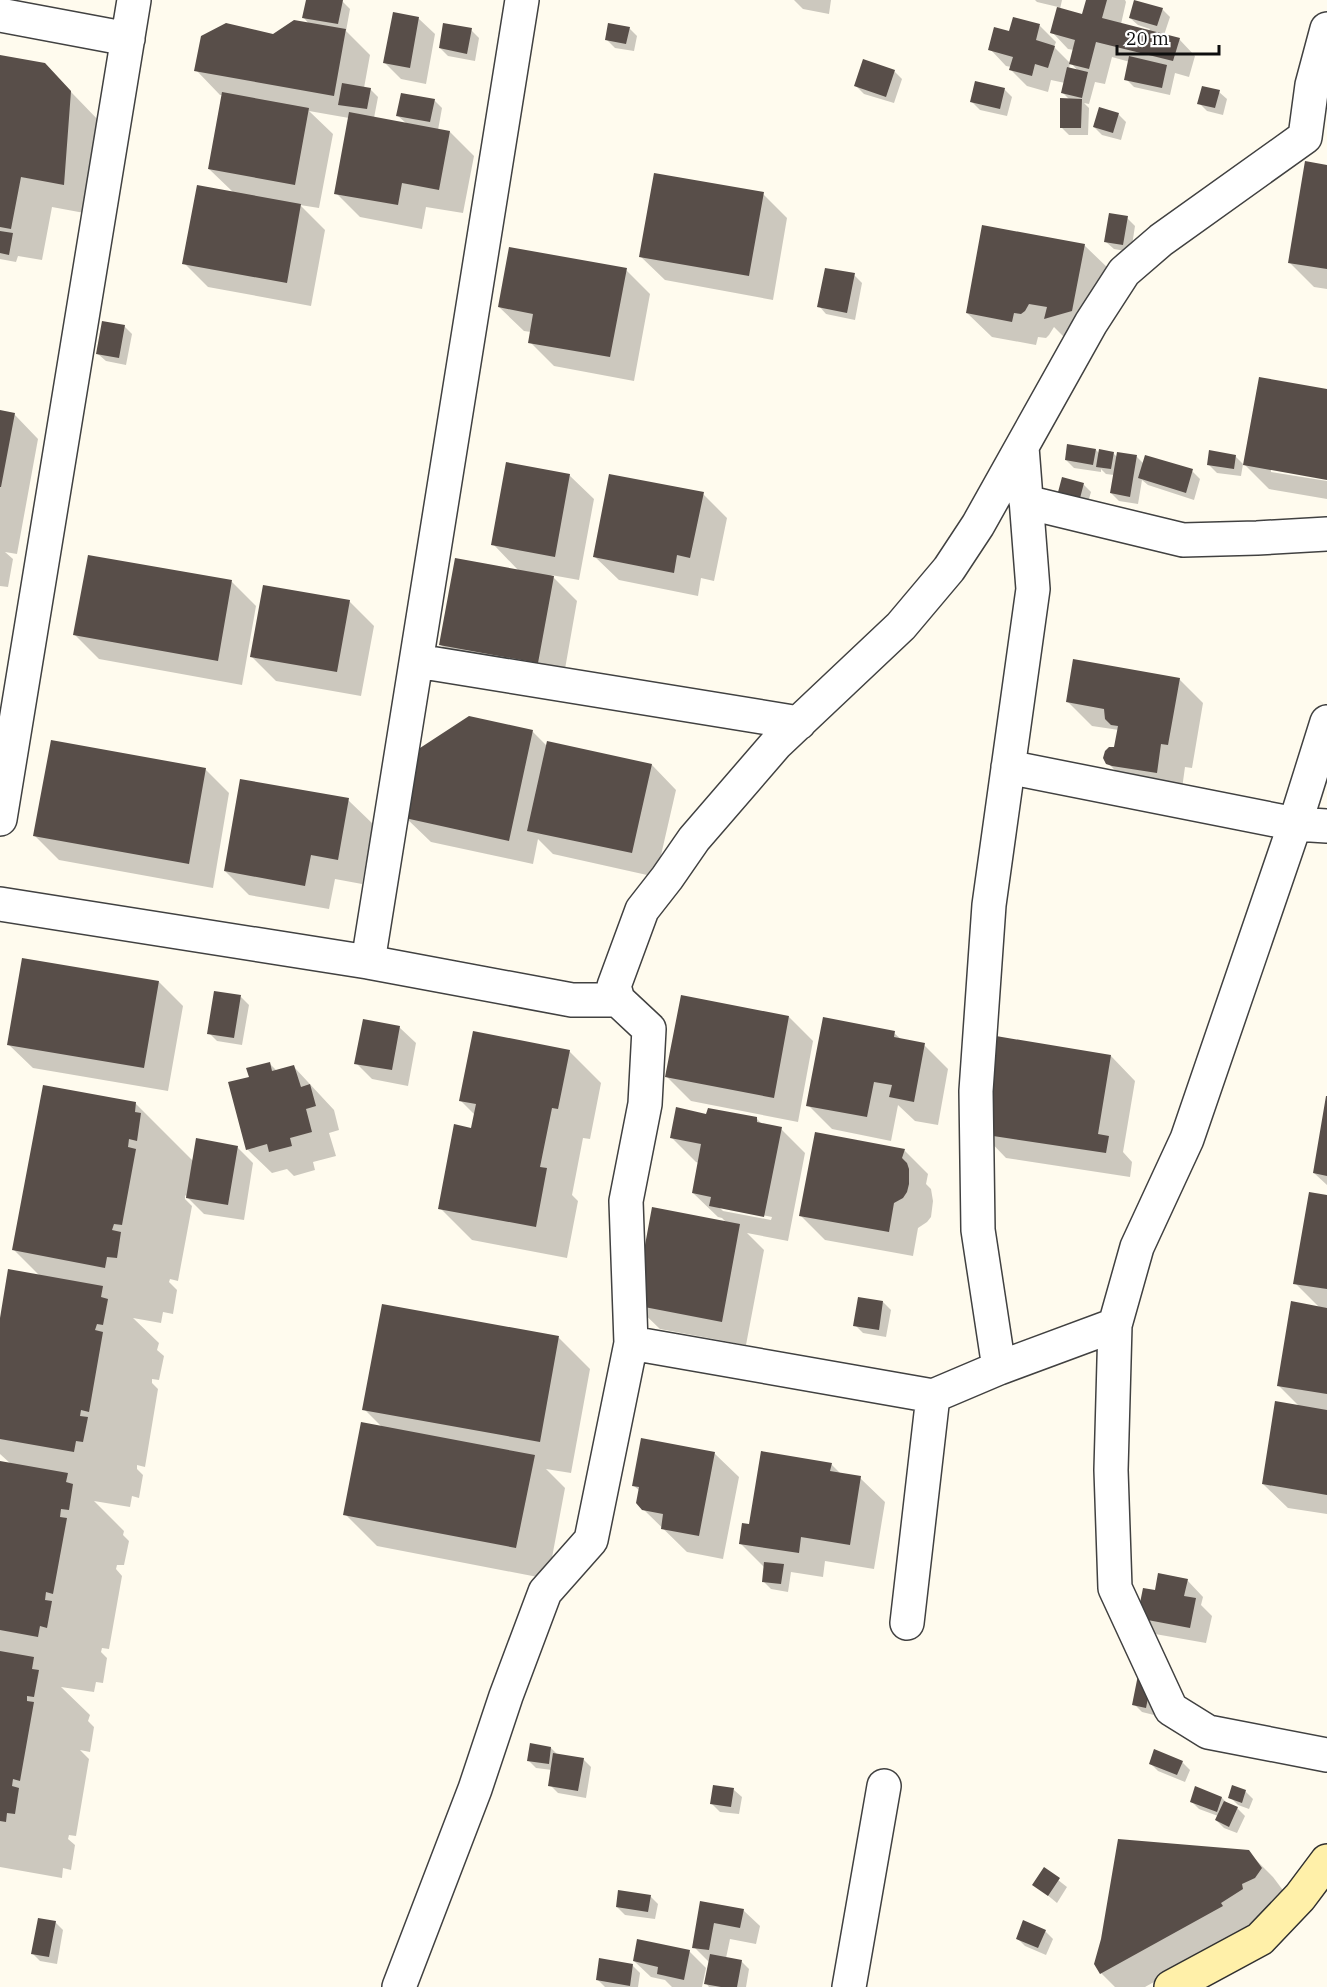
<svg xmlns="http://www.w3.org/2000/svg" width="1327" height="1987" font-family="'IBM Plex Serif',serif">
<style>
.shadow{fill:#0003;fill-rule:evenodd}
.building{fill:#584e49}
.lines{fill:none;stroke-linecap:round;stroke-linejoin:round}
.street-casing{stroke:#414141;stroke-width:36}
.secondary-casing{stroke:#303030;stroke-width:36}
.street{stroke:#fff;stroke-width:33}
.secondary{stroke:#fff0a9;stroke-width:33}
</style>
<rect width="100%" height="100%" fill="#fffbee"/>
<path class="shadow" d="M307 0 342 1 350 9 346 31 370 55 364 88 370 89 378 97 374 118 407 124 398 116 434 100 442 108 438 130 450 132 474 156 463 213 426 207 422 229 360 217 336 193 349 118 309 111 333 134 319 208 300 205 325 230 311 306 208 287 184 263 234 193 209 169 223 95H220L196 70 273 36 310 25 304 18Z
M794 0H831L829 14 803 9Z
M1035 0H1062L1060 9 1083 15 1087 0H1125L1126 2 1121 24 1149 31 1150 29 1138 25 1130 18 1162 9 1170 17 1164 35 1179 39 1195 56 1189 77 1175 73 1170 95 1134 87 1126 79 1130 62 1112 57 1105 84 1095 82 1089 104 1084 103 1089 108 1088 135H1069L1061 127 1070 100 1063 93 1065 83 1051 80 1048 92 1027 86 1011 70V67L1006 66 990 49 1010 33 1014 19 1040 26 1056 42 1054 47 1070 63 1069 69 1078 71 1071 63 1074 50 1068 49 1052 32 1058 7 1037 2Z
M418 18 435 34 426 84 401 79 385 63Z
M629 28 637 36 634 51 615 48 607 40Z
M471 30 479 38 475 61 448 56 440 48Z
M0 57 44 64 102 124 95 215 52 207 42 260 18 256 16 262 0 259Z
M894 71 902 79 894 103 864 94 856 86Z
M1004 89 1012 97 1007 116 980 110 972 102Z
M1219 92 1227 99 1223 115 1207 111 1199 103Z
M1118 114 1126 122 1121 140 1102 135 1094 127Z
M1327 167V289L1314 287 1289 262Z
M763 194 787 218 773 300 665 280 640 256Z
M1127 218 1135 226 1131 252 1114 249 1106 242Z
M1084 245 1109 269 1070 343 1054 327 1049 335 1046 338 1038 337 1036 345 992 337 967 313Z
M626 270 650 294 634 381 554 366 530 342 531 332 524 331 499 307Z
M854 275 862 283 855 320 826 314 819 306Z
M124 326 132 334 126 365 106 361 98 354Z
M1327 390V478L1271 469V472L1327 481V499L1269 489 1245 465Z
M0 412 14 414 38 439 17 554 5 552 13 559 8 587 0 586Z
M1096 450 1100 454 1113 453 1117 457H1137L1144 464 1192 471 1200 479 1194 500 1148 485 1142 480 1138 504 1119 501 1111 493 1114 475 1106 474 1101 469V472L1074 468 1066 460Z
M1235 456 1243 464 1241 476 1217 473 1209 465Z
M569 475 594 499 579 580 551 575 577 601 562 686 465 669 441 645 519 571 493 544Z
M1083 484 1091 492 1086 509 1067 504Z
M703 494 727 518 714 581 701 578 698 596 619 580 594 556Z
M232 582 256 606 242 685 99 659 75 635Z
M349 601 374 626 361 696 276 681 252 657Z
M1179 679 1203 703 1192 768 1185 767 1181 796 1132 788 1108 763 1115 748 1119 730 1092 726 1067 701Z
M532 731 547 746 652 765 676 790 656 877 553 854 538 839 533 864 431 842 406 818Z
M205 769 229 793 213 888 59 860 35 836Z
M348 800 373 824 362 884 335 879 329 909 249 895 225 871Z
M159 982 183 1006 168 1091 33 1068 8 1044Z
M241 997 249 1005 242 1045 217 1041 209 1033Z
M789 1017 813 1041 798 1122 691 1101 667 1077Z
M399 1027 416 1043 408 1086 372 1079 356 1063Z
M894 1033 902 1040 924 1045 948 1069 938 1125 915 1121 898 1105 891 1141 832 1129 808 1105Z
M569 1051 601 1083 590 1139 583 1138 572 1195 578 1201 567 1258 472 1240 440 1208 472 1129 475 1115 460 1100Z
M1111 1056 1135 1081 1123 1152 1132 1162 1130 1177 1006 1158 982 1133Z
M269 1063 277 1071 294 1067 334 1110 339 1130 329 1133 336 1156 313 1162 315 1170 294 1176 287 1169 272 1173 247 1149Z
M1327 1098V1185L1314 1173Z
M135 1103 194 1162 237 1147 253 1163 244 1220 204 1214 185 1195V1199L192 1206 178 1281 170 1279 169 1282 177 1290 173 1314 163 1312 161 1323 133 1318 159 1343 157 1350 164 1356 159 1380 152 1379V1383L158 1389 145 1467 137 1465V1469L143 1475 139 1498 132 1496 130 1507 94 1501 124 1531 123 1535 129 1541 124 1565H117L116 1569 122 1576 109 1649 102 1648 101 1652 107 1658 103 1683 96 1682 94 1692 61 1687 90 1715 88 1721 94 1727 90 1752 80 1750 89 1759 76 1836 69 1835 68 1839 75 1845 71 1870 63 1868 62 1878 0 1867V1462L11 1464 0 1454V1326L41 1277 14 1250Z
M707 1115 757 1119 763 1125 781 1129 805 1153 788 1241 747 1233 764 1250 746 1345 660 1329 635 1305 727 1223 722 1218 718 1217 693 1193 699 1163 696 1162 672 1138ZM719 1207 772 1217 771 1220 723 1211Z
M904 1150 928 1174 926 1184 931 1189 933 1201 931 1217 927 1222 918 1228 913 1256 825 1240 801 1216Z
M1327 1196V1514L1288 1508 1263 1484 1300 1407 1278 1385 1320 1308 1295 1283Z
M883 1302 891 1310 886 1337 863 1333 855 1325Z
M559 1338 590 1369 571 1473 546 1469 565 1488 548 1579 377 1546 345 1514 382 1427 364 1409Z
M714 1453 739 1477 723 1559 687 1552 643 1509 640 1491 634 1486Z
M831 1464 842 1475 860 1478 885 1502 874 1569 825 1561 823 1577 791 1572 788 1592 771 1589 763 1581 765 1568 740 1543 750 1526Z
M1187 1580 1203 1597 1201 1605 1212 1616 1206 1643 1155 1634 1139 1618 1157 1592Z
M1159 1687 1154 1715 1142 1712 1134 1704Z
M551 1748 558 1755 583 1759 591 1767 586 1798 558 1793 550 1785 552 1770 536 1768 528 1760Z
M1182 1762 1190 1770 1185 1782 1158 1771 1150 1763Z
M1196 1788 1222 1798 1227 1803 1237 1808 1245 1816 1237 1833 1224 1828 1216 1820 1218 1816 1199 1809 1191 1801Z
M734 1790 742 1797 739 1814 720 1812 712 1804Z
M1245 1791 1253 1799 1249 1809 1238 1805 1230 1797Z
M1248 1852 1273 1877 1285 1893 1280 1902 1265 1909 1267 1913 1245 1928 1247 1930 1145 1987H1115L1101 1973Z
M1044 1869 1067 1887 1057 1903 1034 1884Z
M650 1896 658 1904 655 1919 625 1915 617 1907Z
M702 1902 743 1910 760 1926 756 1944 730 1939 726 1958 741 1961 749 1969 746 1987H709L706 1983 710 1963 694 1947Z
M55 1922 63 1930 57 1964 40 1961 32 1953Z
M1045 1931 1053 1939 1046 1955 1025 1946 1017 1938Z
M689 1951 706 1968 702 1987H672L665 1980 651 1977 634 1961Z
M632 1965 640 1973 638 1987H605L597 1979Z"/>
<path class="building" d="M306 0H343L338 24 302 18Z
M1086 0H1107L1102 18 1180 38 1173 61 1096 42 1089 69 1069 64 1075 40 1050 33 1057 7 1082 14Z
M1134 0 1163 8 1157 26 1129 18Z
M393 12 419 17 410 68 383 63Z
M1013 17 1040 24 1036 40 1055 46 1048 68 1035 64 1032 76 1009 70 1013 57 988 50 994 27 1009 31Z
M294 20 346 29 334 96 194 71 201 36 226 23 273 34Z
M443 23 472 28 467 54 439 48Z
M608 23 630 27 626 44 605 40Z
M0 55 45 63 71 91 64 185 21 177 11 229 0 227Z
M1129 56 1167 65 1162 88 1124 80Z
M863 59 895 70 886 97 854 86Z
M1067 67 1088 72 1082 98 1061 93Z
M975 81 1005 88 1000 109 970 102Z
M342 83 371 88 367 109 338 105Z
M1202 86 1220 90 1215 108 1197 104Z
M222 92 309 108 295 185 208 169Z
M401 93 435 99 430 122 396 116Z
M1060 98 1082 99 1081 128H1060Z
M1099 107 1119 113 1113 133 1093 127Z
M349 112 450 131 439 190 402 183 398 205 334 194Z
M1305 161 1327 165V269L1288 263Z
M654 173 764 192 749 276 639 257Z
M197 185 301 204 287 283 182 264Z
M1109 213 1128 216 1123 245 1104 242Z
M982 225 1085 244 1072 311 1044 319 1047 307 1029 304 1025 311 1021 314 1014 313 1012 322 966 313Z
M0 231 13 233 9 255 0 253Z
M509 247 627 268 610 357 528 343 533 314 498 307Z
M825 268 855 273 847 313 817 307Z
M102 321 125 325 119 358 96 354Z
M1259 377 1327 389V480L1243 465Z
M0 410 15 413 1 487H0Z
M1067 444 1096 449 1093 465 1065 460Z
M1099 449 1114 452 1111 469 1096 467Z
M1209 450 1236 455 1234 469 1207 465Z
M1117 452 1137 455 1130 497 1110 493Z
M1145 455 1193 469 1186 493 1138 478Z
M506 462 570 474 555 557 491 545Z
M609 474 704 492 690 558 677 555 674 573 593 557Z
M1062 477 1084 483 1079 502 1057 496Z
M88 555 232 580 218 661 73 635Z
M455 558 554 576 538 663 439 645Z
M263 585 350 600 337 672 250 657Z
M1073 659 1180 678 1168 745 1161 744 1157 773 1112 766 1106 764 1103 758 1105 751 1109 747H1114L1118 726 1111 725 1105 719 1104 709 1066 702Z
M469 716 533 730 509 841 405 818 420 748Z
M51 740 206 768 189 864 33 836Z
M547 741 652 764 632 853 527 831Z
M240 779 349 798 338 860 311 855 305 886 224 871Z
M22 958 159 981 144 1068 7 1045Z
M214 991 241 995 234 1038 207 1034Z
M681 995 789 1016 774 1098 665 1077Z
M823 1017 895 1031 894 1037 925 1043 914 1102 889 1097 892 1085 874 1082 867 1117 806 1106Z
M363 1019 400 1026 392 1070 354 1064Z
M473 1031 570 1050 558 1109 552 1108 540 1167 547 1168 536 1227 438 1209 454 1124 471 1128 476 1104 459 1101Z
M996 1036 1111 1055 1098 1134 1109 1136 1106 1153 980 1134Z
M270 1062 272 1071 294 1065 301 1087 310 1084 316 1106 306 1109 312 1132 290 1138 292 1146 269 1152 267 1144 246 1150 228 1082 249 1077 246 1068Z
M43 1085 136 1102 135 1112 141 1113 137 1141 129 1139 128 1147 136 1149 122 1225 114 1224 112 1230 121 1232 117 1258 107 1257 105 1268 12 1250Z
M1326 1096H1327V1176L1313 1173Z
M676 1107 706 1114 708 1108 757 1117V1122L782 1127 764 1217 709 1206 711 1197 692 1193 701 1144 670 1138Z
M815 1132 905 1149 902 1158 907 1163 909 1169V1184L907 1192 903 1198 894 1203 889 1232 799 1216Z
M196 1138 238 1146 228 1205 186 1198Z
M1309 1192 1327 1195V1289L1293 1284Z
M652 1207 740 1224 722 1322 634 1305Z
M8 1269 103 1286 101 1297 108 1299 103 1325 97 1324 95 1330 103 1332 89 1412 81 1410 80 1416 88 1417 83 1442 76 1441 74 1452 0 1439V1318Z
M858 1297 883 1301 879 1330 853 1326Z
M1291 1301 1327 1308V1394L1277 1386Z
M382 1304 559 1336 540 1442 362 1410Z
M1275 1401 1327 1410V1495L1262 1484Z
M361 1422 535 1455 516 1548 343 1515Z
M641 1438 715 1452 699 1536 661 1529 663 1514 642 1510 636 1503 639 1487 632 1486Z
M761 1451 832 1463 830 1471 861 1476 850 1545 801 1537 799 1553 739 1544 742 1523 749 1524Z
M0 1461 68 1473 66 1482 73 1484 69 1510 61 1509 60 1517 67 1518 53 1594 46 1592 45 1600 52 1601 47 1628 40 1626 38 1637 0 1630Z
M764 1562 784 1564 781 1584 762 1582Z
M1158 1573 1188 1579 1184 1596 1196 1598 1190 1628 1137 1618 1143 1588 1155 1590Z
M0 1651 34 1657 32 1669 39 1670 34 1697 27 1696V1701L34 1702 20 1781 13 1779 12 1786 19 1788 15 1814 7 1813 6 1822 0 1821Z
M1138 1675 1152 1678 1146 1708 1132 1705Z
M530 1743 551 1747 549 1764 527 1761Z
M1154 1749 1183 1761 1177 1775 1149 1764Z
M553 1753 584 1758 578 1791 548 1786Z
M713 1785 734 1788 731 1807 710 1804Z
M1232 1785 1246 1790 1242 1803 1228 1798Z
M1195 1786 1222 1797 1217 1812 1190 1802Z
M1224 1801 1238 1807 1229 1827 1215 1820Z
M1118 1839 1249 1850 1262 1868 1255 1878 1242 1884 1243 1889 1221 1903 1223 1906 1100 1974 1094 1964 1101 1939Z
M1044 1867 1060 1878 1048 1896 1032 1885Z
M618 1890 651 1895 648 1912 616 1907Z
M700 1901 744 1909 740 1928 714 1923 709 1950 692 1948Z
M38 1918 56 1921 49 1957 31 1954Z
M1023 1920 1046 1930 1038 1948 1016 1939Z
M637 1939 690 1950 684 1980 657 1974 658 1967 633 1961Z
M710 1954 742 1960 737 1987H721L704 1984Z
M599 1958 633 1964 630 1986 596 1980Z"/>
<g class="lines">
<defs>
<path id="street" d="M0 15 128 39
M1026 502 1183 540 1257 538 1327 534
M417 661 799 723
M1327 722 1295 824 1187 1139 1137 1247 1115 1325 1111 1470 1115 1588 1171 1709 1208 1732 1327 1755
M1008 767 1295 824 1327 826
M0 819 134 0
M0 904 368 962 572 1000H618L649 1029 645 1104 626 1201 631 1343 591 1540 545 1592 506 1696 475 1789 399 1987
M368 962 522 0
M618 1000 614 986 642 910 667 878 694 839 776 744 901 626 949 569 978 525 1091 323 1124 272 1161 240 1305 137 1312 85 1327 29
M631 1343 933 1396 999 1368 1115 1325
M999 1368 978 1230 976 1091 989 905 1033 589 1022 447
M907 1623 933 1396
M849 1987 884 1786"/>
<path id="secondary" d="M1171 1987 1260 1939 1300 1897 1327 1861"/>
</defs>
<use href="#street" class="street-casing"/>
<use href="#secondary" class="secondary-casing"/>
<use href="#street" class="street"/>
<use href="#secondary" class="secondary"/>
</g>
<path d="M1117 45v9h102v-9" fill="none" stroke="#0e0e0e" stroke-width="3"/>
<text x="1126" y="45" font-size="18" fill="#0e0e0e" stroke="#ffffff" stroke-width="4.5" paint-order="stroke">20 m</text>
</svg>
